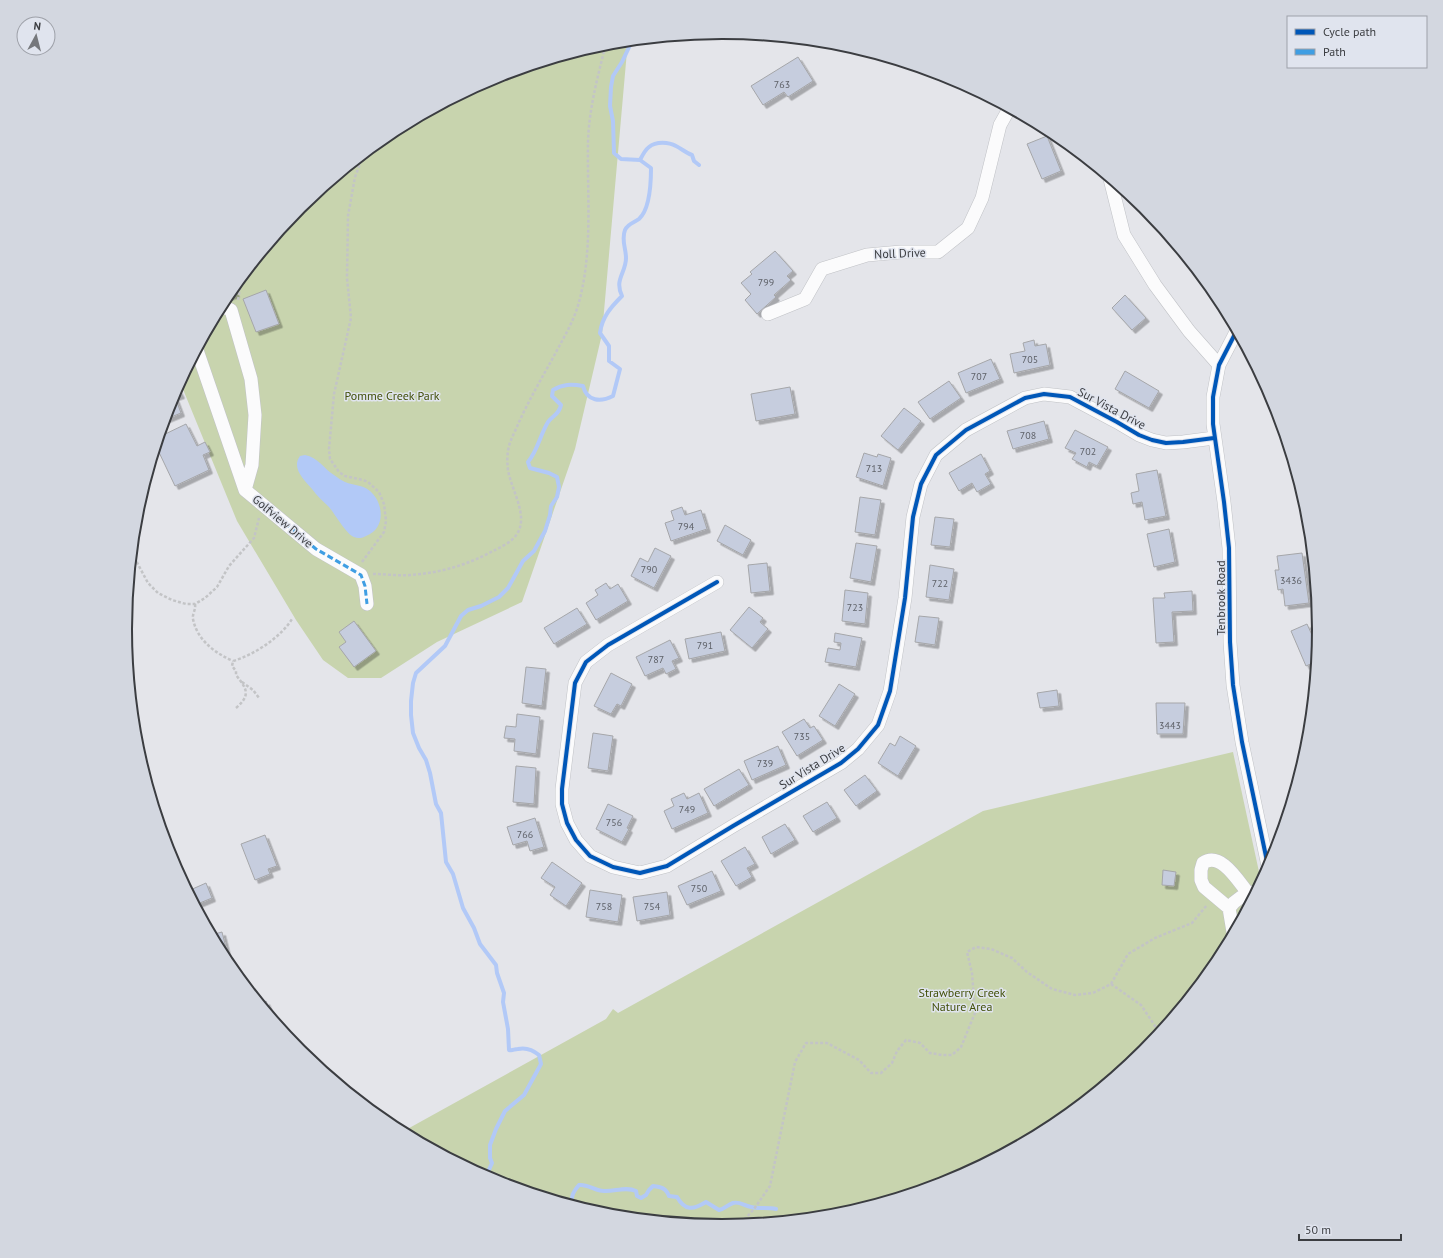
<svg xmlns="http://www.w3.org/2000/svg" width="1443" height="1258" font-family="'PT Sans',sans-serif">
<style>
.green{fill:#c8d4ae}
.water{fill:#b2c9f7}
.lines{fill:none;stroke-linecap:round;stroke-linejoin:round}
.stream{stroke:#b2c9f7;stroke-width:4}
.building{fill:#c6cdde;stroke:#a5a6a9;filter:url(#shadow)}
.minor-casing{stroke:#c0c2c6;stroke-width:14}
.path{stroke:#c3c4c6;stroke-width:2.5;stroke-dasharray:3 2;stroke-linecap:butt}
.minor{stroke:#fbfbfc;stroke-width:13}
.quiet{stroke:#3f9ee3;stroke-width:3;stroke-dasharray:6 3;stroke-linecap:butt}
.cycleway-casing{stroke:#e0e4ee;stroke-width:6}
.cycleway{stroke:#0057b8;stroke-width:4}
.labels{text-anchor:middle;dominant-baseline:central;stroke-width:3;stroke-linejoin:round;paint-order:stroke}
.number-label{font-size:10px;fill:#5e6168}
.street-label{font-size:12px;fill:#3b3d41;stroke:#e0e4ee}
.park-label{font-size:12px;fill:#425009;stroke:#e0e4ee}
.rim{fill:none;stroke:#3b3d41;stroke-width:2}
</style>
<defs>
<filter id="shadow"><feDropShadow dx="3.5" dy="3.5" stdDeviation="0" flood-color="#0004"/></filter>
</defs>
<rect width="100%" height="100%" fill="#e4e5ea"/>
<path class="green" d="M630 41 627 51 602 334 575 449 522 602 437 642 381 678H348L323 660 296 620 237 521 180 382 225 297 300 207 390 132 493 77 605 43Z
M1233 752 1261 881 1218 961 1143 1051 1053 1126 950 1181 838 1215 721 1226 605 1214 493 1180 402 1132 606 1019 613 1009 618 1013 983 811Z"/>
<path class="water" d="M305 455C318 457 324 469 334 475 338 478 341 480 345 482 354 486 362 484 370 491 384 503 386 529 366 536 363 538 358 539 354 537 346 534 335 514 329 507 323 501 317 496 312 489 304 480 291 468 300 456Z"/>
<g class="lines">
<path class="stream" d="M640 160C642 156 645 150 649 147 656 141 669 142 676 146 682 149 686 153 692 155L694 161 699 165
M490 1179 488 1172 492 1163 490 1158V1145L496 1129 505 1111 524 1095 541 1064 539 1055C533 1050 527 1047 518 1049 514 1049 513 1051 509 1050L508 1029 503 1002 504 993 497 973 496 965 480 944 474 928 463 908 453 874 446 862 441 813 436 804 430 773 426 760 419 748 413 733 411 715V701L413 683 416 673 445 646 461 616 468 610 481 606 499 597 508 588 523 561 534 551 545 531 550 515 551 506 557 497 559 487 557 477 549 473 530 468 528 462C538 450 540 435 548 422 553 415 559 415 561 405L552 396 553 390C563 384 571 384 583 386 587 402 601 402 613 396L620 369 609 361V346L600 333C602 317 611 307 622 296 614 279 626 273 626 258 626 248 621 240 625 230 628 223 634 223 639 219 650 209 651 182 651 168L640 160 621 159 614 153 613 121 610 106 611 87 613 76 622 62 632 41
M572 1205C571 1196 573 1192 579 1185 588 1184 595 1191 604 1191 614 1192 626 1186 636 1191L637 1196 641 1198 646 1195 649 1190 653 1186C661 1187 666 1188 669 1196L677 1197C685 1211 693 1210 706 1202L719 1210C725 1209 727 1205 733 1203 739 1201 745 1206 751 1207 759 1209 768 1207 776 1209"/>
</g>
<path class="building" d="M798 57 813 81 788 97 784 92 763 105 751 86Z
M1047 136 1061 171 1042 179 1027 144Z
M775 251 793 271 787 276 791 280 774 295 776 297 757 314 745 300 751 294 741 283 752 274 750 272Z
M233 287 236 294 225 298V297Z
M266 290 279 324 256 332 243 299Z
M1125 295 1146 318 1132 330 1112 308Z
M1034 340 1035 346 1046 344 1050 365 1014 373 1010 354 1025 351 1023 343Z
M991 359 1000 379 966 393 958 373Z
M1125 371 1159 391 1149 408 1115 389Z
M949 381 961 398 930 419 918 402Z
M177 387 181 395 175 397 181 413 164 420 170 400Z
M790 387 795 414 756 421 751 394Z
M904 408 921 421 898 450 881 436Z
M1044 421 1049 439 1013 449 1007 431Z
M186 424 197 446 205 442 210 452 203 455 209 470 175 486 156 446 159 437Z
M1075 430 1108 447 1097 466 1089 462 1087 467 1072 459 1076 453 1065 448Z
M864 453 877 457 878 454 891 458 883 486 856 477Z
M981 454 990 471 985 474 991 484 977 492 972 483 959 491 949 473Z
M1157 470 1166 516 1145 520 1142 502 1133 504 1131 493 1139 491 1136 474Z
M860 497 881 500 875 535 855 532Z
M682 507 685 515 701 510 707 529 671 541 665 523 674 520 671 511Z
M935 517 954 519 950 547 931 545Z
M725 525 751 540 743 555 717 541Z
M1169 529 1175 562 1154 567 1147 534Z
M856 543 877 546 871 582 850 578Z
M655 548 671 556 654 588 631 576 640 558 648 562Z
M1302 553 1309 603 1285 606 1283 589 1278 590 1275 570H1279L1277 556Z
M767 563 770 591 751 593 748 565Z
M930 565 954 569 949 600 926 597Z
M606 583 610 589 618 584 628 601 596 620 586 603 598 595 595 590Z
M845 590 868 593 865 624 842 621Z
M1192 591 1193 611 1172 612 1174 642 1156 643 1153 598H1165L1164 593Z
M749 607 763 618 760 622 768 629 752 648 730 630Z
M577 608 587 624 554 644 544 628Z
M919 616 939 618 935 645 915 642Z
M354 621 376 651 354 667 339 647 346 642 339 632Z
M1307 624 1317 646 1315 662 1306 666 1291 631Z
M721 632 725 651 689 659 685 639Z
M835 633 862 638 856 667 825 662 828 648 840 650 841 643 834 642Z
M670 640 679 658 672 661 676 669 666 674 663 668 645 676 636 657Z
M526 667 546 669 542 706 522 703Z
M611 673 632 684 621 706 617 704 611 714 594 706Z
M839 684 855 694 835 726 819 716Z
M1057 690 1059 706 1040 708 1037 693Z
M1156 703H1185L1183 734H1157Z
M517 714 540 717 536 754 514 751 515 739 504 738 506 726 516 727Z
M804 719 810 728 814 726 823 740 797 756 782 732Z
M593 733 613 736 608 771 588 768Z
M900 736 916 746 898 776 878 763 890 743 895 746Z
M778 746 786 765 752 780 744 761Z
M516 766 536 768 534 804 513 802Z
M739 769 749 785 714 806 704 789Z
M865 775 877 791 856 806 844 790Z
M684 793 687 799 699 793 708 813 672 829 664 811 674 806 671 799Z
M827 802 837 818 813 832 803 816Z
M608 804 633 816 627 828 629 829 622 842 596 829Z
M535 818 544 847 530 851 527 841 513 845 507 827Z
M785 824 795 840 771 854 762 837Z
M265 835 277 866 268 869 270 874 255 880 241 844Z
M745 847 755 864 747 868 752 877 736 886 721 861Z
M552 862 582 883 566 906 550 895 555 887 541 878Z
M1163 870 1176 872 1174 886 1162 885Z
M712 871 721 891 687 905 678 886Z
M206 883 212 898 195 905 188 891Z
M590 890 622 895 618 922 586 917Z
M667 892 670 915 637 921 633 897Z
M222 932 228 956 223 957 211 935Z
M266 1001 274 1019 273 1020 261 1004Z"/>
<g class="lines">
<defs>
<path id="minor" d="M1110 179 1124 235 1155 285 1189 331 1219 365
M219 308H226L231 310 251 379 255 415 252 465 245 490
M768 314 805 299 822 269 867 255 901 252H938L968 228 982 198 1000 125 1009 109
M1236 332 1219 365 1213 397V424L1224 502 1229 548 1230 642 1233 685 1242 742 1268 866
M197 350 245 490 316 549 361 575 365 586 367 604
M717 582 608 645 586 662 575 683 562 789V804L567 823 576 840 590 856 613 867 640 873 667 866 733 826 841 763 858 749 878 725 890 691 905 598 913 517 921 484 936 455 966 430 1025 398 1044 394 1070 397 1117 422 1139 435 1152 440 1166 443 1183 442 1214 438
M1229 908C1235 900 1245 893 1255 892
M1233 932 1229 908 1204 887 1201 880V870L1203 863C1221 851 1238 881 1248 893"/>
</defs>
<use href="#minor" class="minor-casing"/>
<path class="path" d="M238 300 242 277
M132 553 148 583 158 593 172 600 186 604H195L205 598 217 587 229 566 254 538 259 518
M362 562 384 532 386 521 384 504 379 492 368 482 363 480 345 476 339 472 330 459 329 449 334 394 351 318 347 278 348 216 355 177 364 153
M373 574C385 574 398 576 410 575 440 573 467 565 493 551 501 547 512 542 517 534 529 516 511 489 508 470 507 462 507 454 509 446 511 438 516 430 519 422 530 398 543 376 555 354 564 337 574 321 579 302 593 251 587 194 588 142 589 108 598 76 606 43
M195 604C196 610 192 614 193 619 197 640 215 653 233 661
M242 682 253 690 259 698
M236 708C251 695 247 689 236 675V671L232 666 233 661C254 655 281 637 292 619
M1111 984 1141 1005 1159 1032
M720 1226 745 1219 754 1209 770 1186 795 1062 806 1043H827L859 1060 871 1073H881L892 1063 897 1051 906 1040 920 1043 930 1053 942 1055H952L961 1047 975 1013 972 973 967 952 976 947 991 949 1012 958 1027 972 1052 989 1075 995 1093 993 1111 984 1128 954 1155 938 1192 923 1207 905"/>
<use href="#minor" class="minor"/>
<path class="quiet" d="M278 517 316 549 361 575 365 586 367 604"/>
<defs>
<path id="cycleway" d="M1236 332 1219 365 1213 397V424L1224 502 1229 548 1230 642 1233 685 1242 742 1268 866
M717 582 608 645 586 662 575 683 562 789V804L567 823 576 840 590 856 613 867 640 873 667 866 733 826 841 763 858 749 878 725 890 691 905 598 913 517 921 484 936 455 966 430 1025 398 1044 394 1070 397 1117 422 1139 435 1152 440 1166 443 1183 442 1214 438"/>
</defs>
<use href="#cycleway" class="cycleway-casing"/>
<use href="#cycleway" class="cycleway"/>
</g>
<g class="labels">
<g class="number-label">
<text x="782" y="84">763</text>
<text x="766" y="282">799</text>
<text x="1030" y="359">705</text>
<text x="979" y="376">707</text>
<text x="1028" y="435">708</text>
<text x="1088" y="451">702</text>
<text x="874" y="468">713</text>
<text x="686" y="526">794</text>
<text x="649" y="569">790</text>
<text x="1291" y="580">3436</text>
<text x="940" y="583">722</text>
<text x="855" y="607">723</text>
<text x="705" y="645">791</text>
<text x="656" y="659">787</text>
<text x="1170" y="725">3443</text>
<text x="802" y="736">735</text>
<text x="765" y="763">739</text>
<text x="687" y="809">749</text>
<text x="614" y="822">756</text>
<text x="525" y="834">766</text>
<text x="699" y="888">750</text>
<text x="604" y="906">758</text>
<text x="652" y="906">754</text>
</g>
<g class="street-label">
<text transform="translate(900 253) rotate(-2)">Noll Drive</text>
<text transform="translate(1112 408) rotate(28)">Sur Vista Drive</text>
<text transform="translate(283 521) rotate(40)">Golfview Drive</text>
<text transform="translate(1220 598) rotate(-90)">Tenbrook Road</text>
<text transform="translate(812 766) rotate(-32)">Sur Vista Drive</text>
</g>
<g class="park-label">
<text x="392" y="395">Pomme Creek Park</text>
<text x="962" y="992">Strawberry Creek<tspan x="962" dy="14">Nature Area</tspan></text>
</g>
</g>
<path d="M0 0H1443V1258H0ZM132 629a590 590 0 1 1 1180 0a590 590 0 1 1-1180 0Z" fill="#d3d7e0" fill-rule="evenodd"/>
<path class="rim" d="M132 629a590 590 0 1 1 1180 0a590 590 0 1 1-1180 0Z"/>
<rect x="1287" y="16" width="140" height="52" fill="#e0e4ee" stroke="#9ea1a9"/>
<rect x="1295" y="29" width="20" height="6" fill="#0057b8" stroke="#9ea1a9"/>
<text x="1323" y="36" font-size="12" fill="#3b3d41">Cycle path</text>
<rect x="1295" y="49" width="20" height="6" fill="#3f9ee3" stroke="#9ea1a9"/>
<text x="1323" y="56" font-size="12" fill="#3b3d41">Path</text>
<g transform="translate(36 36) rotate(7)"><circle r="19" fill="#e0e4ee" stroke="#9ea1a9"/>
<path d="M0-3L7 15L0 10L-7 15Z" fill="#76787c"/>
<text y="-6" font-size="11" font-weight="bold" text-anchor="middle" fill="#3b3d41">N</text>
</g>
<path d="M1299 1234v6h102v-6" fill="none" stroke="#3b3d41" stroke-width="2"/>
<text x="1305" y="1234" font-size="12" fill="#3b3d41" stroke="#e0e4ee" stroke-width="3" paint-order="stroke">50 m</text>
</svg>
